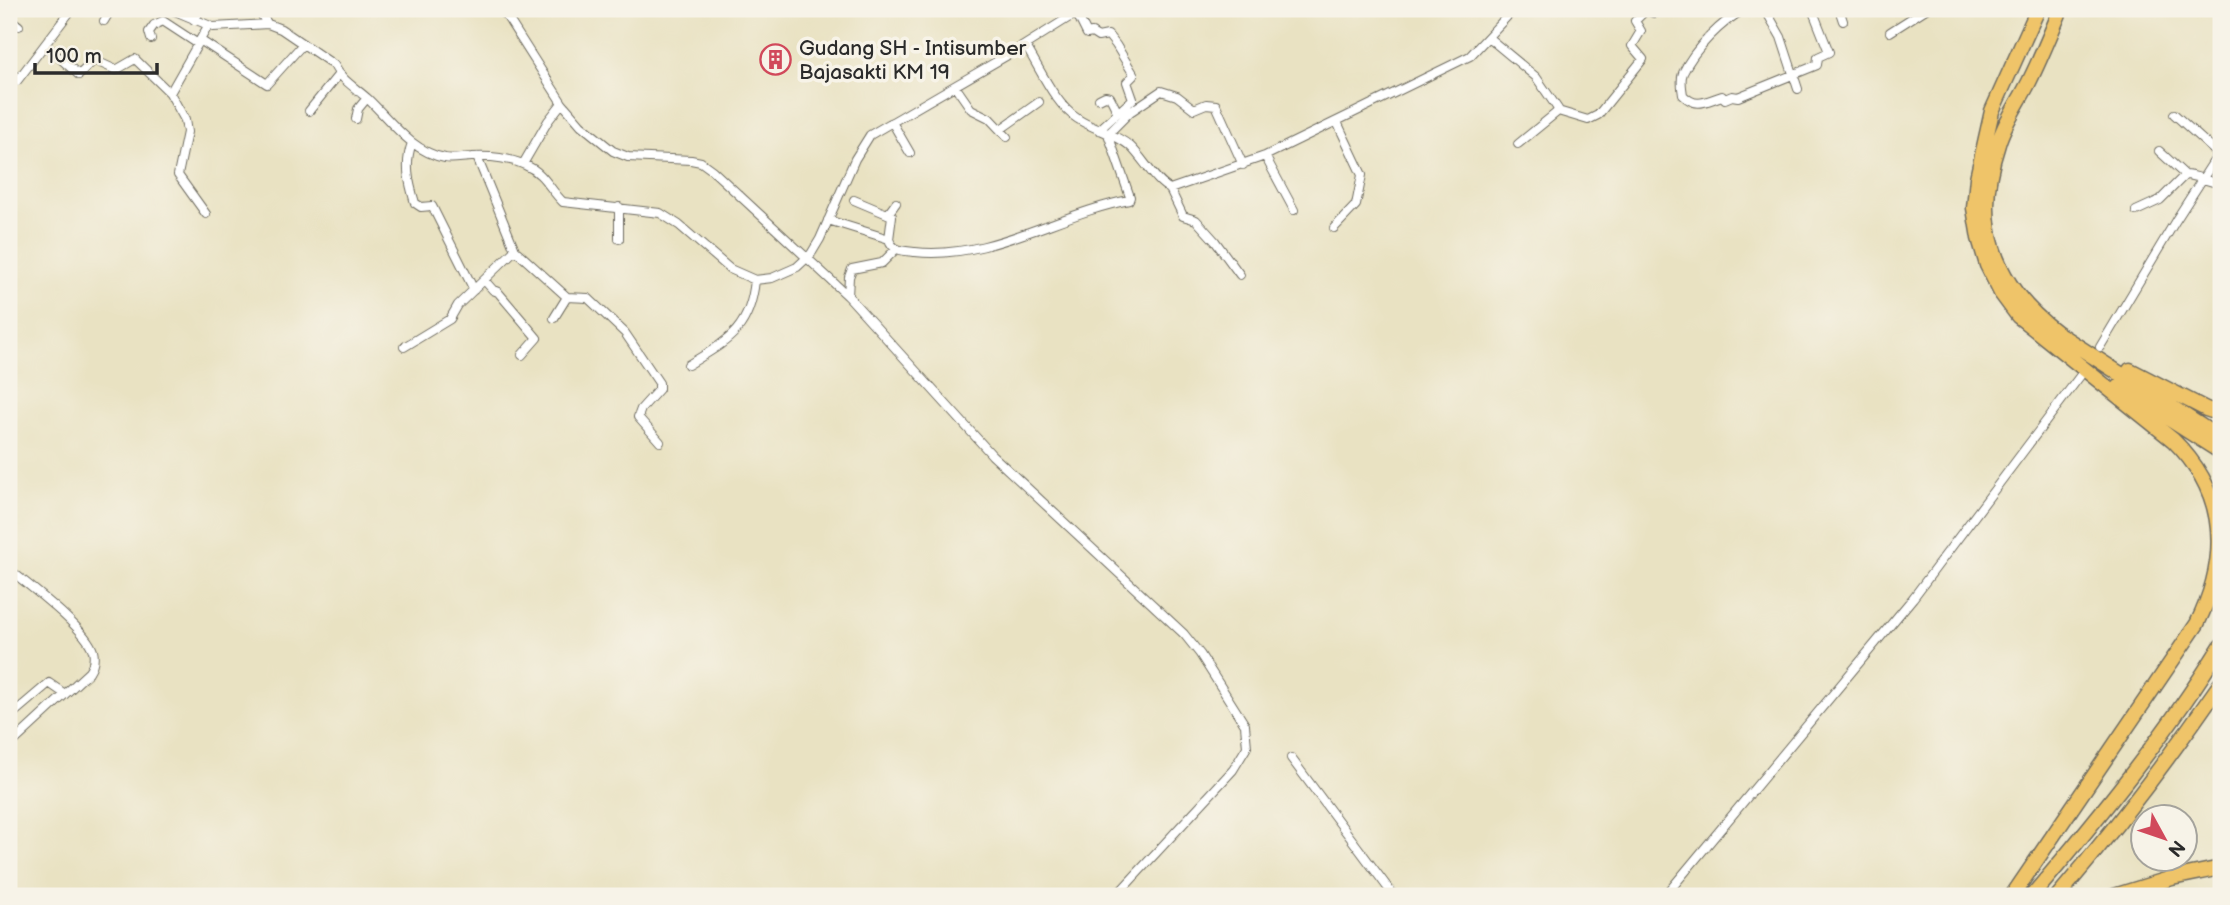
<svg xmlns="http://www.w3.org/2000/svg" width="2230" height="905" font-family="'Balsamiq Sans',sans-serif">
<style>
.lines{fill:none;stroke-linecap:round;stroke-linejoin:round}
.minor-casing{stroke:#6e6b60;stroke-width:10}
.motorway-casing{stroke:#6e6b60;stroke-width:17}
.minor{stroke:#fff;stroke-width:8}
.motorway{stroke:#efc469;stroke-width:14}
.labels{text-anchor:middle;dominant-baseline:central;stroke-width:7;stroke-linejoin:round;paint-order:stroke}
.poi-label{font-size:21px;fill:#2b2b2b;stroke:#f7f3e8;text-anchor:start}
</style>
<rect width="100%" height="100%" fill="#f7f3e8"/>
<filter id="ink" filterUnits="userSpaceOnUse"><feTurbulence type="fractalNoise" baseFrequency=".0143" numOctaves="2"/><feDisplacementMap in="SourceGraphic" scale="14" xChannelSelector="R" yChannelSelector="G"/><feConvolveMatrix kernelMatrix="1 2 1 2 8 2 1 2 1" color-interpolation-filters="sRGB"/></filter>
<filter id="wash" filterUnits="userSpaceOnUse"><feTurbulence type="fractalNoise" baseFrequency=".00686" numOctaves="4" result="noise"/><feDisplacementMap in="SourceGraphic" scale="28" xChannelSelector="R" yChannelSelector="G"/><feGaussianBlur stdDeviation="1.57" result="paint"/><feColorMatrix in="noise" values="0 0 0 0 0 0 0 0 0 0 0 0 0 0 0 0 0 1.4 0 .05"/><feComposite in="paint" operator="in"/></filter>
<g filter="url(#wash)">
<rect width="100%" height="100%" fill="#e9e2c2"/>
</g>
<g filter="url(#ink)">
<g class="lines">
<defs>
<path id="minor" d="M170 9 213 27 268 24 281 29 334 65C341 80 356 88 368 99 391 121 412 152 445 158 453 160 463 157 472 157 489 156 509 158 525 165 545 173 549 189 563 202L660 213 679 225 730 269 755 280 772 278 797 267 811 254 820 239 855 159 870 135 1025 45C1040 68 1055 105 1078 119 1094 130 1115 133 1130 146 1143 158 1156 183 1170 189L1265 156 1470 56 1514 9
M257 9 268 24
M502 9 562 103 581 125 613 151 628 157 691 160 701 162 712 170 848 296 992 455 1184 634 1200 654 1245 725 1247 747 1233 770 1116 896
M1745 9C1722 21 1694 49 1683 73 1680 80 1682 87 1683 95 1697 109 1706 101 1722 96L1725 99 1732 96 1738 97 1817 65 1818 57 1829 52 1812 9
M1765 9 1781 37 1798 89
M1077 14 1087 34 1092 33 1098 37 1108 35 1116 45 1134 75 1127 82 1133 99 1099 130
M9 18 19 26
M194 20 201 9
M104 21 111 9
M1843 21 1841 15 1844 9
M1890 32 1926 9
M1489 38 1536 77 1558 109 1556 113 1518 144
M151 39 149 32 154 25 163 21 198 44
M200 40 267 84 303 44
M45 45 79 75 94 60 116 70 135 59 170 93
M1025 45 1068 18 1077 14 1092 12
M17 81 72 9
M955 86 971 109 989 118 1007 137
M1099 99 1105 96 1110 97 1118 113
M309 111 339 74
M1558 111 1588 120 1598 115 1643 59 1632 46 1641 31 1635 21 1646 10 1654 13 1661 9
M2174 114 2218 154
M356 119 358 109 367 98
M892 122 910 153
M1001 129 1039 102
M412 143C404 164 409 183 415 203L421 207 432 206 474 290
M2159 151 2185 175
M1265 156 1294 210
M523 164 548 121 562 103
M1170 189 1183 216 1196 220 1215 241 1240 275
M854 200 892 216 889 239
M619 207V239
M2136 211 2160 200 2185 175C2198 175 2208 183 2221 183
M206 214 178 175 187 132 185 120 170 93 208 26
M888 214 896 203
M828 220 889 239C892 251 904 251 915 252 990 260 1057 214 1129 200L1130 197 1108 134 1130 112 1161 91 1177 96 1194 109 1206 104 1216 105 1243 165
M1334 228 1356 205 1362 175 1337 122
M515 250 567 297 588 298 625 333 659 383V389L641 409 638 417 660 442
M485 281 493 290 498 292 537 338 522 355
M848 296 849 277 852 269 882 263 896 249
M554 318 567 297
M404 347 450 319 458 305 515 250 477 157
M2100 347 2176 220 2221 150
M688 365C727 341 750 331 755 280
M9 569C29 586 86 628 93 651 95 659 93 666 89 672L9 746
M9 717 49 683 65 694
M1291 758 1394 896
M1665 896 1913 598 2080 376"/>
<path id="motorway" d="M2061 9C2051 33 2041 58 2029 82 2019 102 2004 123 1998 144 1972 222 1992 284 2057 333L2221 439
M2130 370 2206 409 2221 414
M2119 387 2221 452
M2012 896 2197 624C2230 557 2227 493 2173 440L2018 316 2001 293 1987 265 1979 238 1974 208 1977 178 1992 111 2038 9
M2032 896C2099 817 2166 735 2221 646
M2058 896C2116 828 2170 757 2221 683
M2114 896 2172 878 2221 868"/>
</defs>
<use href="#minor" class="minor-casing"/>
<use href="#motorway" class="motorway-casing"/>
<use href="#minor" class="minor"/>
<use href="#motorway" class="motorway"/>
</g>
</g>
<defs>
<symbol id="building-ring" viewBox="-11 -11 22 22"><circle r="9.5" fill="#f7f3e8" stroke="#d1495b" stroke-width="1.5"/><path d="M-4-6H4V6H1V3H-1V6H-4ZM-2.5-4.3h1.7v1.8h-1.7ZM.8-4.3h1.7v1.8H.8ZM-2.5-1h1.7V.8h-1.7ZM.8-1h1.7V.8H.8Z" fill="#d1495b"/></symbol>
</defs>
<g fill-rule="evenodd">
<use href="#building-ring" x="758" y="42" width="35" height="35"/>
</g>
<g class="labels">
<g class="poi-label">
<text x="799" y="48">Gudang SH - Intisumber<tspan x="799" dy="24">Bajasakti KM 19</tspan></text>
</g>
</g>
<rect width="2230" height="905" fill="none" stroke="#f7f3e8" stroke-width="35"/>
<g transform="translate(2164 838) rotate(130)"><circle r="33" fill="#f7f3e8" stroke="#a5a39c" stroke-width="2"/>
<path d="M0-5L12 26L0 18L-12 26Z" fill="#d1495b"/>
<text y="-10" font-size="19" font-weight="bold" text-anchor="middle" fill="#2b2b2b">N</text>
</g>
<path d="M35 63v10h122v-10" fill="none" stroke="#2b2b2b" stroke-width="3.5"/>
<text x="46" y="63" font-size="21" fill="#2b2b2b" stroke="#f7f3e8" stroke-width="5" paint-order="stroke">100 m</text>
</svg>
